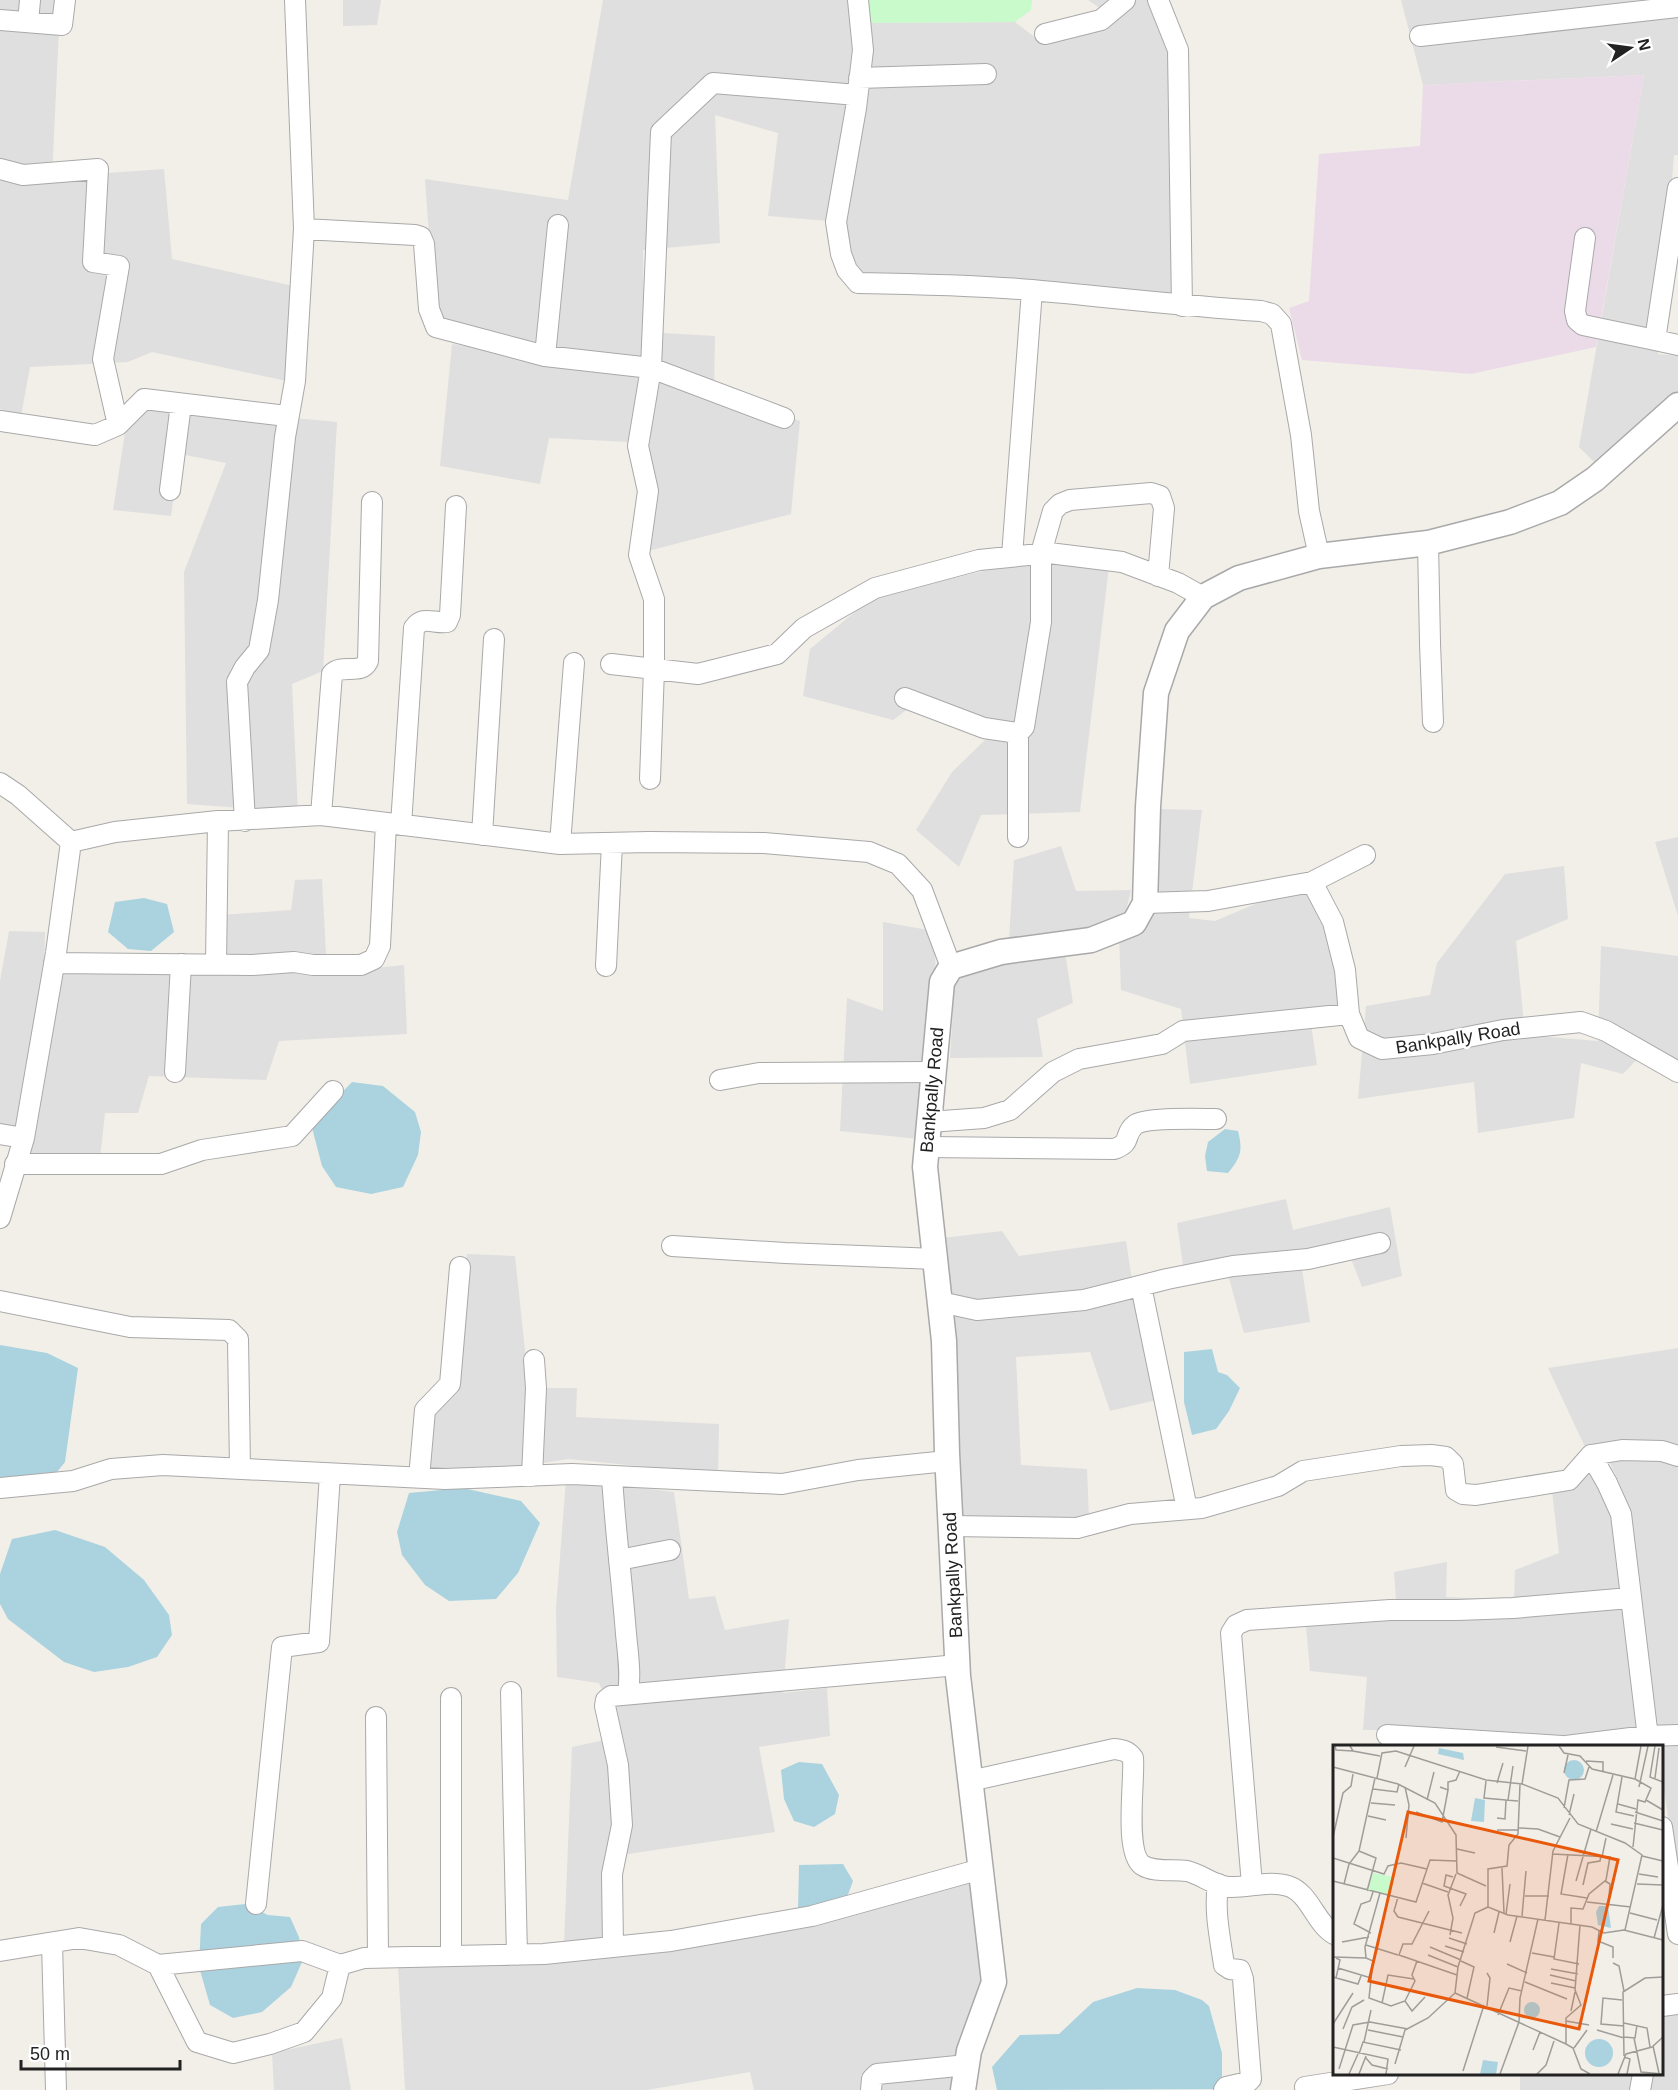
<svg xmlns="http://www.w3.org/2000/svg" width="1678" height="2090" font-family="Helvetica,sans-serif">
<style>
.residential{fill:#e0dfdf}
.industrial{fill:#ebdbe8}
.park{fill:#c8facc}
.water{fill:#aad3df}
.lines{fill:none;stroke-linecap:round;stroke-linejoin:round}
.minor-casing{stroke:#a9a9a9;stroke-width:22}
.tertiary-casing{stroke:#a9a9a9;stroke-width:27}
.minor{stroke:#fff;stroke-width:20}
.tertiary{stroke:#fff;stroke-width:24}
.labels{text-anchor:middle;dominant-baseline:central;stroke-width:5;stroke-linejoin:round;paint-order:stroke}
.street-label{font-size:18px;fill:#222;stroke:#fff}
.inset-road{fill:none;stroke:#9f9d99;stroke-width:1.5}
.view{fill:#e8590c;fill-opacity:0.15;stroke:#e8590c;stroke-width:3}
.inset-edge{fill:none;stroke:#222;stroke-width:3}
</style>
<rect width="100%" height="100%" fill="#f2efe9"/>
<path class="residential" d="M0 0H62L58 18 0 9Z
M343 0H381L377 25 343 26Z
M603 0H851L857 49 828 221 768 216 778 133 715 115 720 243 643 250 644 360 542 345 438 317 433 292 425 179 568 200Z
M1088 0H1151L1174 51 1175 299 953 276 866 281 847 248 842 212 866 23 1015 22 1041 42 1116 19Z
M1401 0H1678V155H1674L1658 354 1678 356V394L1603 471 1579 447 1644 75 1423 85Z
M0 25 59 29 52 177 164 169 172 259 298 287 291 382 152 352 128 362 30 367 21 416 0 409Z
M663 333 715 336 714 393 800 421 791 514 644 552 655 503 648 443 549 438 540 484 440 466 452 344 660 374Z
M146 404 337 422 323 671 292 684 298 812 187 804 184 572 226 463 180 454 171 516 113 510 126 426Z
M1035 559 1109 566 1080 812 981 815 959 867 916 830 952 772 987 738 927 695 893 720 803 696 810 649 873 597Z
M1161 809 1202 810 1189 918 1215 921 1267 899 1326 888 1354 1021 1311 1024 1317 1065 1190 1084 1181 1009 1121 990 1119 938 1148 917Z
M1678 837V916L1655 842Z
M1061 846 1076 891 1131 890 1124 919 1068 937 1009 939 1014 860Z
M1564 866 1568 919 1516 941 1525 1035 1598 1041 1601 946 1678 956V1061L1651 1045 1623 1074 1581 1063 1574 1118 1478 1133 1474 1082 1358 1099 1366 1006 1430 995 1437 963 1505 874Z
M322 879 327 973 404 965 407 1034 279 1041 266 1080 149 1076 138 1113H105L100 1159 29 1162 61 970 223 971 221 915 291 910 295 880Z
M883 922 934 931 936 976 919 1139 840 1131 847 998 883 1011Z
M9 931 45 932 44 973 22 1130 0 1127V981Z
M1065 952 1073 1003 1037 1019 1043 1057 950 1058 955 976 979 966Z
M1286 1199 1293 1230 1390 1207 1402 1276 1362 1287 1350 1256 1302 1269 1310 1322 1244 1333 1227 1271 1185 1280 1177 1223Z
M1002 1231 1019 1256 1126 1241 1142 1345 1154 1343 1173 1396 1110 1411 1090 1352 1016 1357 1021 1465 1087 1469 1089 1518 959 1519 942 1238Z
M467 1254 515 1256 529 1388H577L576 1417 719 1424 718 1474 568 1459 514 1468 425 1469 434 1410 458 1384Z
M1678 1348V1447L1586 1449 1548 1368Z
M1615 1454 1678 1462V1886L1662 1775V1746H1657L1631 1509 1607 1456Z
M1589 1463 1615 1519 1642 1729 1499 1746V1731L1363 1730 1367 1677 1310 1671 1306 1626 1397 1616 1394 1572 1447 1562 1446 1597 1514 1600 1515 1570 1559 1553 1552 1491Z
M566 1479 674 1492 689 1599 715 1596 725 1630 789 1619 783 1693 827 1688 830 1736 759 1747 775 1832 608 1857 604 1938 564 1944 572 1747 623 1736 599 1683 557 1677 556 1608Z
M977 1878 986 1982 954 2090H754L750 2072 647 2090H405L398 1966 625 1956 805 1928Z
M1678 2008V2090H1520V2074H1662V2010Z
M342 2038 351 2090H274L272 2053Z"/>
<path class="industrial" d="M1644 75 1596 347 1471 374 1302 360 1289 308 1309 301 1319 154 1420 146 1423 85Z"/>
<path class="park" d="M865 0H1032L1031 10 1015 22 866 23Z"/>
<path class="water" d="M144 898 167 904 174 932 151 951 128 949 108 932 115 902Z
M352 1082 383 1086 415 1112 421 1132 418 1155 403 1187 371 1194 336 1187 322 1166 311 1124Z
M1225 1129 1238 1131C1243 1151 1241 1157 1228 1173L1207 1171 1205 1156 1208 1142Z
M0 1345 47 1353 78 1368 65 1462 53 1477 0 1483Z
M1212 1349 1218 1372 1227 1375 1240 1388 1229 1411 1216 1429 1192 1435 1184 1402V1352Z
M463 1488 521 1501 540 1523 518 1573 496 1599 449 1601 425 1585 402 1555 397 1532 409 1493Z
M55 1530 105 1547 144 1580 169 1615 172 1635 157 1657 128 1667 94 1672 64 1662 8 1619 0 1604V1574L12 1539Z
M799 1762 822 1764 839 1795 835 1814 814 1827 794 1821 784 1799 781 1770Z
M843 1864 853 1881 846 1900 798 1910 799 1865Z
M245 1904 268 1915 290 1917 299 1937 302 1962 291 1987 262 2012 233 2018 210 2005 199 1967 201 1924 218 1907Z
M1137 1988 1175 1990 1202 2000 1209 2006 1222 2053V2089L997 2090 992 2067 1020 2035 1059 2034 1093 2002Z"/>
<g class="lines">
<defs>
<path id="minor" d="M295 0 304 229
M858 0 863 50 856 108 836 222 841 254 847 270 858 283C916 284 974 285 1032 290 1109 297 1184 306 1261 311L1272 314 1281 324 1301 435 1309 511 1319 556
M1158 0 1178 50 1182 306
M0 20 62 25 65 0
M28 22 30 0
M1045 34 1101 20 1125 0
M1420 36 1678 7
M859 78 986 74
M0 169 23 175 98 169 93 262 119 266 103 359 118 425
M1678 188 1655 340 1678 345
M1585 238 1575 311 1577 320 1583 325 1655 340
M545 356 558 225
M0 421 95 435 118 425 144 399 287 416
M170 490 181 404
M1428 543 1430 643 1433 722
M1012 556 1032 290
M611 664 698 674 777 654 804 628 875 588 979 560 1049 553 1122 562 1178 583 1203 597
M905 698 984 728 1018 733 1024 727 1041 622V553L1053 511 1060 504 1070 500 1151 493 1160 496 1164 508 1158 576
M650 779 654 669V599L639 555 648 491 638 446 651 368 661 132 713 83 857 95
M0 783 18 795 71 842
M321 815 332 674C342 663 361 676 368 661L372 502
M245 821 237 682 245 667 259 650 268 600 285 437 295 381 304 229 415 235 421 237 424 244 429 309 436 327 545 356 651 368 784 418
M401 825 414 628C423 615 434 624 447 622L450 615 456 506
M482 835 494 639
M1018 837V733
M71 842 115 832 218 821 321 815 560 844 649 842 764 843 869 852 898 864 922 890 951 967
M560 844 574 663
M1312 882 1365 855
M1145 903 1208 901 1312 882 1333 922 1345 970 1349 1014 1359 1038 1382 1049 1433 1044 1503 1030 1581 1022 1606 1031 1678 1072
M54 963 252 965 294 962 313 965H361L374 959 380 946 386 823
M216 964 218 821
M606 966 612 843
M175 1072 181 964
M720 1080 759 1073 933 1072
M929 1122 984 1118 1010 1110 1053 1072 1079 1059 1162 1044 1183 1031 1349 1014
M0 1134 24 1138
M927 1147 1114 1149C1133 1143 1123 1134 1135 1125 1145 1117 1201 1119 1216 1119
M15 1164H161L202 1150 292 1136 333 1091
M0 1218 24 1138 56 953 71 842
M672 1246 785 1253 936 1259
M1141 1286 1187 1509
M0 1301 130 1327 229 1330 238 1339 240 1469
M940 1302 977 1310 1084 1300 1167 1279 1233 1266 1308 1259 1380 1243
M1591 1455 1607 1483 1621 1514 1649 1746
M532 1476 536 1388 534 1360
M612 1476C615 1529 622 1581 626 1634 628 1654 631 1674 628 1694
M419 1478 425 1410 450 1384 460 1267
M0 1488 73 1481 111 1469 163 1465 445 1479 572 1474 782 1484 858 1470 947 1461
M950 1526 1077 1528 1130 1514 1202 1508 1278 1486 1303 1471 1401 1456 1431 1455 1446 1457 1453 1464 1456 1490 1463 1494 1476 1495 1569 1480 1591 1455 1622 1450 1662 1451 1678 1456
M619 1560 670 1550
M511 1692 517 1955
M376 1717 378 1957
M1387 1735 1562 1746
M1566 1746 1647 1736 1678 1735
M970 1781 1114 1749C1123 1750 1128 1751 1133 1758 1135 1781 1124 1851 1142 1865 1154 1873 1173 1869 1187 1871 1201 1874 1214 1886 1229 1887 1248 1888 1269 1880 1288 1886 1310 1893 1315 1923 1334 1934
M1662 1827 1678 1934
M1218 1884C1214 1912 1220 1937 1224 1965L1230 1969 1240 1970 1243 1979 1251 2079 1248 2082 1226 2087 1224 2090
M1252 1885 1231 1633 1236 1625 1247 1620 1390 1610H1457L1513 1608 1630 1598
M256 1904 282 1647 319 1642 330 1474
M52 1943 56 2090
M613 1947 612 1874 622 1825 618 1765 605 1706 606 1700 611 1696 958 1665
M0 1951 79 1938 119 1945 158 1965 197 2042 233 2053 270 2044 304 2032 332 1998 340 1965 364 1958 544 1954 671 1941 812 1916 981 1869
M451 1956V1698
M158 1965 302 1951 340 1965
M1662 2006 1678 2004
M1305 2087 1388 2074
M871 2090 872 2079 877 2074 967 2065
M1640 2090 1643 2074"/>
<path id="tertiary" d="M963 2090 969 2051 994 1982 958 1676 947 1453 944 1341 925 1167 942 982 951 967 1001 952 1091 940 1134 923 1145 903 1148 807 1156 693 1177 631 1203 597 1239 578 1319 556 1428 543 1510 522 1560 503 1595 479 1678 405"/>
</defs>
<use href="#minor" class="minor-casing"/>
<use href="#tertiary" class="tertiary-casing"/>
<use href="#minor" class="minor"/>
<use href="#tertiary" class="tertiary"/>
</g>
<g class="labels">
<g class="street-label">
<text transform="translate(1458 1038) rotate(-9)">Bankpally Road</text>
<text transform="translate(932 1090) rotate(-85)">Bankpally Road</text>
<text transform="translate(953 1575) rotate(-93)">Bankpally Road</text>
</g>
</g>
<g transform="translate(1333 1745)">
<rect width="330" height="330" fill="#f2efe9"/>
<path d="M40 128 61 132 58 149 34 145Z" fill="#c8facc"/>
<path d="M106 3 130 8 131 15 105 9ZM231 25a10 10 0 1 1 20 0a10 10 0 1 1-20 0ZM142 53 152 55 151 77 138 76ZM266 161H275L278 183 265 180 263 167ZM191 265a8 8 0 1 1 16 0a8 8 0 1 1-16 0ZM252 308a14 14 0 1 1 28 0a14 14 0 1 1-28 0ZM150 315 165 317 163 329H147Z" fill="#aad3df"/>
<path class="inset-road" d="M2 1 3 5 20 6M17 1 20 6 47 11M226 1 231 8 247 11 259 24 302 34 308 1M322 1 317 32 330 37M163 2 193 6M253 16 270 17V27M0 22 65 39 102 58 123 90 124 128 153 141M72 22 81 1M231 28 235 10M289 32 283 67 301 71M44 33 49 8 63 6 153 35 189 39 225 53 245 79 292 98 309 110 292 185M322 33 326 3M153 36 151 53 173 55M164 38 170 18M187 39 185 89 176 100 174 121 155 124V162L175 170 259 182 271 188 291 185 330 195M189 39 195 1M72 42 76 60 73 93M107 42 115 45V37L123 35 127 26M306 42 315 1M40 44 64 47 66 39M94 55 101 27M175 55 180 21M313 55 330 65M38 58 62 60M285 59 303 64M231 63 236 35 252 34 256 22M83 67 109 77 115 45M302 67 330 76M236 70 241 49M35 71 53 75M164 73 172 74 173 55 185 56M301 78 330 85M278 79 300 84M186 83 205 84 227 92M164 85H186M263 87 280 30M0 92 10 48 18 41 20 29M300 102 305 55 312 57 318 43 302 34M124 104 142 108M219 109 277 112 273 135 256 149 250 164 238 163V179M235 109 228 149 254 153M309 111 330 116M269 112 273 93M0 113 51 129 55 121 68 118 94 124M169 123 171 168M306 129 325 132M120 132 113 130 111 141 133 149 127 161M0 136 83 157 97 115 123 116M243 136 258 84M272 136 277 139 276 153M89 138 115 147M11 139 16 119 26 106M304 139 330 140M250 140 255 118 267 116 268 111M34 146 43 113 26 106 42 33M47 148 32 202 33 213 40 216 36 253 58 261 72 256 82 236 79 230 84 216M192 151H216M65 152 61 166 65 172 129 188M254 157 298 162M96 166 79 199H70L66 210 124 230M297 168 324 175M173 169 177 139M189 171 193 126M212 175 220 106 237 73M226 178 221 214 246 219M266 186 265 196 280 202V213M38 188 21 179 28 159 37 156 40 147M161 188 166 167M117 190 120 173 115 150 123 129M116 193 134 199M321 193 330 160M9 197 36 192M177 197 184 171M33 200 65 210M112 201 131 207M97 202 128 215M199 208 221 212M95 210 125 222M0 212 33 213M3 213 7 215 3 233M128 216 141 222 134 253M280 218 286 221 291 246M174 219 194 228M5 223 38 233M218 224 245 229M217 230 243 236M0 232 25 239 28 231M192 237 234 254M218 238 242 243M122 248 233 299V273L248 260 242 245 247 180M289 255 270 253 268 279 291 281M72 256 79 266 92 252M49 258 55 230 81 234M154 261 157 233 154 228M238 266 242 247M165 270 176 243 189 246M233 276 256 280M291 278 314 283 317 302M0 279 20 248M10 284 19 262 31 255M35 285 70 292M264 285 291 293M291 292 302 293 304 280M301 293 308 327 330 329M31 297 38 265M233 299 240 303 248 324 257 329M320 301 326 328M0 302 55 314 53 329M241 303 254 285M200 305 207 287M26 309 30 297 68 305M291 311 290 247 312 233 330 232M32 312 39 320 55 324M291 312 297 314 294 329M62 319 72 285 95 273 122 248 125 222 142 168 155 162M6 324 20 280 37 277 75 284M130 326 151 260M16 329 25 309M26 329 33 311M167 329 186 277 187 253 205 174M204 329 213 320 221 296M285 329 293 309 319 302 330 292"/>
<path class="view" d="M75 67 285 115 246 284 36 236Z"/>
<rect width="330" height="330" class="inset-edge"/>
</g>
<g transform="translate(1630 48) rotate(77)" stroke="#ffffff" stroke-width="4.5" paint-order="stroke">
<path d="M0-4.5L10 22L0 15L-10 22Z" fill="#222222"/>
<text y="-9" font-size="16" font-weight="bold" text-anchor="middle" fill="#222222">N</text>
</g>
<path d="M21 2060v9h159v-9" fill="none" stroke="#222222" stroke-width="3"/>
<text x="30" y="2060" font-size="18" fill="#222222" stroke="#ffffff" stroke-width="4.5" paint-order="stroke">50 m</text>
</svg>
